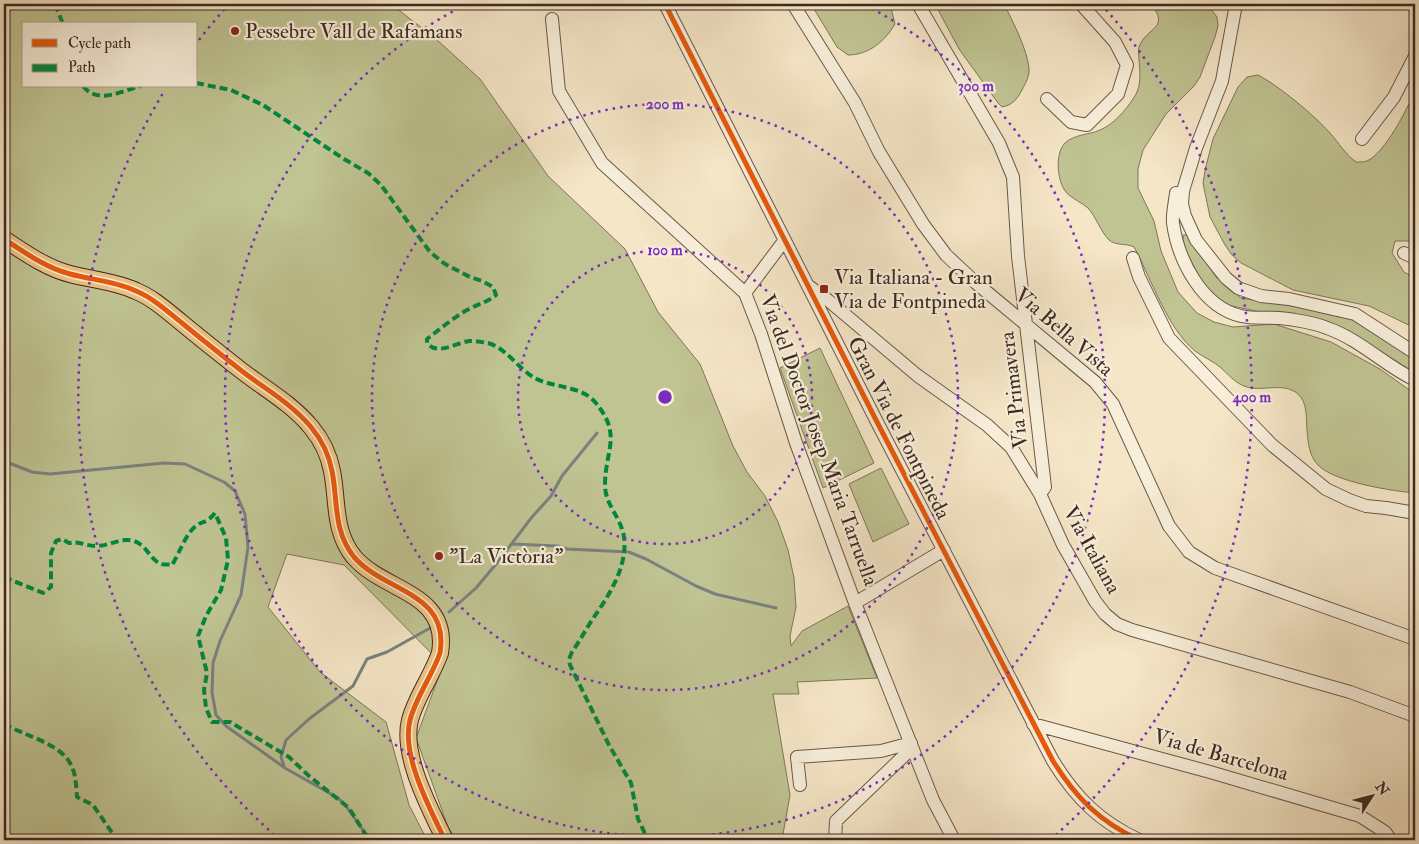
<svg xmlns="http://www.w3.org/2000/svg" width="1419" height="844" font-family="'IM FELL Double Pica',serif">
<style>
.green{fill:#c0c392;stroke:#7e765a;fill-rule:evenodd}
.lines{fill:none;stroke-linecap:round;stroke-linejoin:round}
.stream{stroke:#798280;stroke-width:3}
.minor-casing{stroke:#6b584a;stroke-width:14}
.major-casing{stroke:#3d2921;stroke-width:18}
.minor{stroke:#f8efdb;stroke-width:12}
.major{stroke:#eac384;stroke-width:16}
.quiet{stroke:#00873e;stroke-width:4;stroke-dasharray:8 4;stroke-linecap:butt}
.cycleway-casing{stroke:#f8efdb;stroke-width:8}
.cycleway{stroke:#e8590c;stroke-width:5}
.ring{fill:none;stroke:#7b2cbf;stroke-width:2.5;stroke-dasharray:2.5 5}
.poi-dot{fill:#8f2418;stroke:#f8efdb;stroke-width:2}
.labels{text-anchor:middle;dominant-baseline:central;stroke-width:4.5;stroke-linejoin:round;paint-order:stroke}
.poi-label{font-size:21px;fill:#3d2921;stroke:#f8efdb;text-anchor:start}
.street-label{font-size:21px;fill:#3d2921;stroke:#f8efdb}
.centre{fill:#7b2cbf;stroke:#f8efdb;stroke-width:2.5}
.ring-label{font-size:15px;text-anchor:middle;font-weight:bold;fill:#7b2cbf;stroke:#f8efdb;stroke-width:4.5;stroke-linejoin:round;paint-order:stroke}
</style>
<rect width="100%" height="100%" fill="#f5e6c7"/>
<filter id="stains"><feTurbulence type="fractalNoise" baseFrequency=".004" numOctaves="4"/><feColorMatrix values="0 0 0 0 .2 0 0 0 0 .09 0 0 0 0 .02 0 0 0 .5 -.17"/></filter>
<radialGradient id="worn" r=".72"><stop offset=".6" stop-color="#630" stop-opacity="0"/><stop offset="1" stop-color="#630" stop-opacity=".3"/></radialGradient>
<path class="green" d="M4 4H391L436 39 480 79 548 176 625 249 658 312 700 364 733 446 747 472 765 496 778 522 788 550 794 578 796 607 790 636 791 646 802 631 848 606 877 678 797 682 799 694H773L790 795 782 840H456L448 827 416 738 443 665 344 565 287 554 268 607 320 672 386 722 409 805 427 840H4ZM24 24H196V86H24Z
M811 4H890L895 24C885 41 869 55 848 55L837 47Z
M935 4H1004C1013 22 1027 49 1029 68 1030 76 1025 84 1022 90 1017 99 1013 105 1002 107L998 103 959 49Z
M1151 4H1197L1211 9 1217 17 1218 26 1215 37 1200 77 1194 86 1166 114 1143 150 1138 169V188L1154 221 1161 251 1178 292 1197 313 1214 322 1233 327 1274 324 1331 342 1380 369 1415 394V493C1392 491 1334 482 1318 465 1309 456 1308 442 1307 430 1306 419 1308 403 1298 394 1283 381 1261 393 1244 386 1234 382 1228 374 1220 367 1213 361 1203 357 1195 351 1167 328 1151 278 1134 247 1126 243 1116 246 1109 240 1101 232 1096 217 1088 208 1082 203 1075 200 1069 195 1057 186 1054 154 1065 143 1075 134 1089 135 1100 130 1114 124 1125 111 1133 99 1142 87 1140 73 1139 59 1139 55 1138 51 1139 47 1146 27 1171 29 1151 4Z
M1258 75C1279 86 1314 115 1330 133 1339 143 1345 154 1356 162 1359 162 1364 162 1367 161 1385 153 1408 108 1415 90V241H1395L1392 253 1404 272 1415 278V328L1369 306 1293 290 1241 263 1232 255 1225 245 1210 217 1203 183 1205 170 1213 139 1238 87 1247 77Z
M1183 235H1187L1190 239 1216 277 1241 298 1317 310 1351 319 1415 358V373L1368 343 1266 313 1217 303 1205 288 1183 245Z
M820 348 874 463 823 488 780 368Z
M881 468 909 524 873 542 849 484Z"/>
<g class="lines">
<path class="stream" d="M4 461 32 472 50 474 164 463 185 464 224 482 235 491 245 514 248 547 241 595 220 641 213 663 212 692 216 715 226 726 285 768 338 798 346 806 370 840
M512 544 557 546 567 549 629 552 646 559 696 586 715 594 776 608
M449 612 476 588 497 563 532 517 551 496 562 476 597 433
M284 766 281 757 286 740 309 719 353 686 367 659 387 652 432 627"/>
<defs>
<path id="minor" d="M665 4 877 422 1053 761C1076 798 1099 821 1139 840
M793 4 855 103 879 152 923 224 946 255 976 283 1095 382 1113 404 1169 526 1189 552 1215 568 1415 639
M918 4 999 143 1013 177 1018 256 1045 487 1040 494
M1236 4 1222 81 1196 148 1183 191 1182 204 1185 216 1196 240 1226 278 1238 288 1261 296 1289 299 1355 314 1415 353
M552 19 559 91 602 163 745 293 761 334 796 443 855 603 933 800 954 840
M1047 99 1071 122 1087 125 1118 94 1127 65 1115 42 1081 4
M1362 139 1394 97 1415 56
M1176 193C1175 203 1172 214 1173 223 1178 260 1202 307 1241 316 1253 319 1267 317 1279 318 1292 319 1315 323 1327 328 1361 340 1384 365 1415 380
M1404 253 1415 258
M1133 258 1139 277 1169 338 1272 445 1326 489 1349 500 1366 506 1386 508 1415 513
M810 287 829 301 918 376 987 425 1011 447 1040 494 1063 545 1095 601 1105 614 1117 624 1132 630 1350 692 1415 716
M745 293 784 241
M855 603 944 550
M1033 724 1210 772 1360 816 1385 832 1391 840
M800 785 797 757 881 751 911 743
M835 840 836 821 912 748"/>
<path id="major" d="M4 239C24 252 46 268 70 274 92 280 115 281 136 291 153 298 167 311 182 323 200 338 219 353 238 368 263 388 290 402 311 427 321 439 329 455 332 471 338 501 333 531 354 557 384 592 450 592 440 653 432 676 416 697 410 720 401 755 430 809 445 840"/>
</defs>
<use href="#minor" class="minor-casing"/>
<use href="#major" class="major-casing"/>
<use href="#minor" class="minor"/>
<use href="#major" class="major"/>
<path class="quiet" d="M55 4 63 24
M196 83 231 90 263 105 344 159 368 173 381 185 430 252 445 264 470 277 482 281 493 287 496 295C486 303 478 304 467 310 453 318 440 329 427 339V343C437 356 456 343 469 341 475 341 482 342 488 343 506 348 517 367 533 377 551 388 581 385 595 402 623 435 605 450 605 485 605 505 621 517 624 537 628 567 608 597 592 620 585 631 579 642 572 652L569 659 570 665 609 745 631 783 638 819 648 840
M83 86C98 105 121 91 141 86
M4 577 43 593 51 587V553L56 541 62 539 69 543C80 541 86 546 96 546 110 546 121 537 134 541 148 546 149 559 161 564 164 565 169 564 172 565 179 554 186 533 196 526 205 519 205 525 215 513L226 538 228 560 221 590 206 616 198 636 207 673 204 690 206 708 212 722H230L289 757 309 776 349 808 369 840
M4 724C23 735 59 743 70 763 76 773 76 785 77 797L93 805 117 840"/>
<defs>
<path id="cycleway" d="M665 4 877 422 1053 761C1076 798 1099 821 1139 840
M4 239C24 252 46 268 70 274 92 280 115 281 136 291 153 298 167 311 182 323 200 338 219 353 238 368 263 388 290 402 311 427 321 439 329 455 332 471 338 501 333 531 354 557 384 592 450 592 440 653 432 676 416 697 410 720 401 755 430 809 445 840"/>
</defs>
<use href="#cycleway" class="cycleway-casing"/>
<use href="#cycleway" class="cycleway"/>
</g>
<g class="ring">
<circle cx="665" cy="397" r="147"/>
<circle cx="665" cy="397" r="293"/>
<path d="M865 5A440 440 0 1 1 465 5"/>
<path d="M280 840A587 587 0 0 1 165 90M199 40A587 587 0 0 1 229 4M1101 4A587 587 0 0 1 1050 840"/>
</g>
<g class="poi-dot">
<circle cx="235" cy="31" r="5"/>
<rect x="819" y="284" width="10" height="10" rx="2.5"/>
<circle cx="439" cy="556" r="5"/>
</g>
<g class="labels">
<g class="poi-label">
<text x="245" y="31">Pessebre Vall de Rafamans</text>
<text x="834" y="277">Via Italiana - Gran<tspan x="834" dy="24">Via de Fontpineda</tspan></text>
<text x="449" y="556">"La Victòria"</text>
</g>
<g class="street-label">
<text transform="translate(1064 332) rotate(41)">Via Bella Vista</text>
<text transform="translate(1014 390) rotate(-97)">Via Primavera</text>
<text transform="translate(899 428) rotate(63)">Gran Via de Fontpineda</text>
<text transform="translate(819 440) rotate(70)">Via del Doctor Josep Maria Tarruella</text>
<text transform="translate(1092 550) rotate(61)">Via Italiana</text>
<text transform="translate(1221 755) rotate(16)">Via de Barcelona</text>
</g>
</g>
<circle cx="665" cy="397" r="8" class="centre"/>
<g class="ring-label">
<text x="976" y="91">300 m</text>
<text x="665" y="109">200 m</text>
<text x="665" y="255">100 m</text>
<text x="1252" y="402">400 m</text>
</g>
<rect width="1419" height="844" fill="none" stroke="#f5e6c7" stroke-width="20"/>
<rect x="5" y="5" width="1409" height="834" fill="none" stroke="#3d2921" stroke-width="2.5"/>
<rect x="10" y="10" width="1399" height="824" fill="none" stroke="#3d2921"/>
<rect x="22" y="22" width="175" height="65" fill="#f8efdb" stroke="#ada091"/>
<rect x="32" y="39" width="25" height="8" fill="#e8590c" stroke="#ada091"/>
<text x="68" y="48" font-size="15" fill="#3d2921">Cycle path</text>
<rect x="32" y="64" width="25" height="8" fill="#00873e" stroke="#ada091"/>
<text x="68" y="72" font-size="15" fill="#3d2921">Path</text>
<g transform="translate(1372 796) rotate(54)" stroke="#f8efdb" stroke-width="4" paint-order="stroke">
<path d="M0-4L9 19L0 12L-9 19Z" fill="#3d2921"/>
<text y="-8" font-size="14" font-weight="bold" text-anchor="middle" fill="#3d2921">N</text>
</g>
<rect width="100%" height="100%" filter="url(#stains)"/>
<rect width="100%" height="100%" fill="url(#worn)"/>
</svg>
